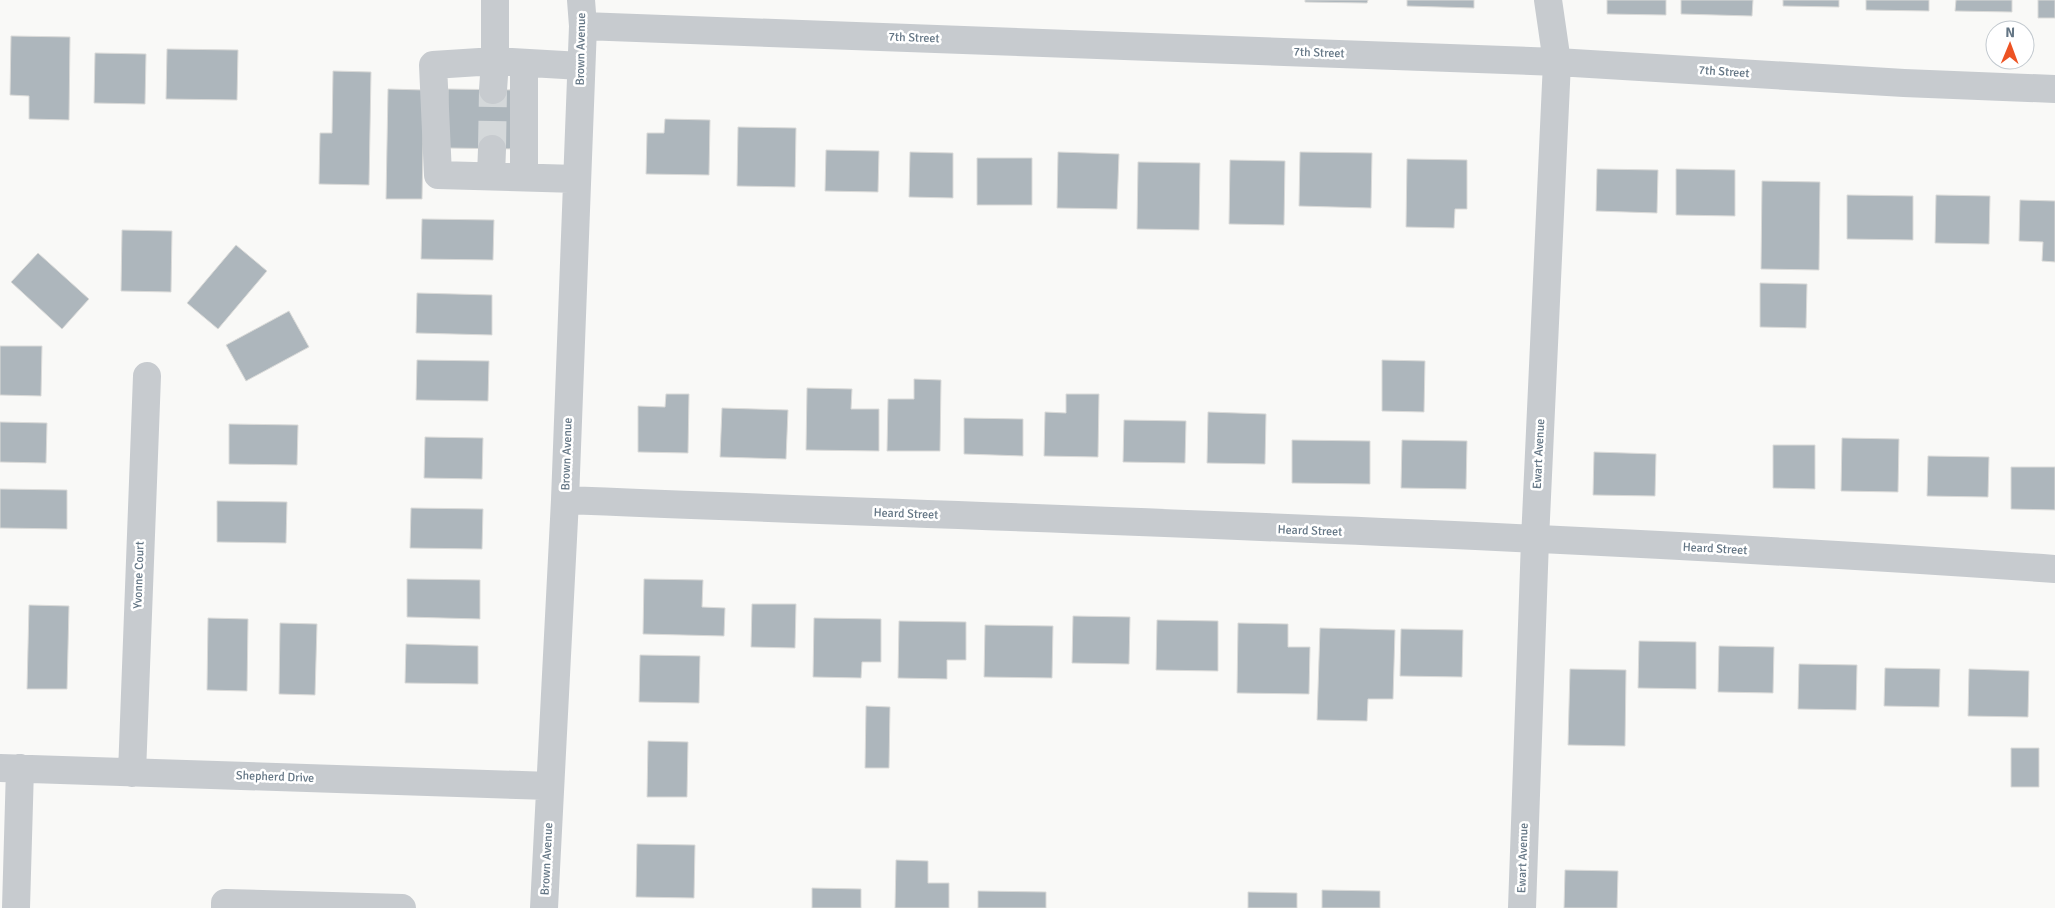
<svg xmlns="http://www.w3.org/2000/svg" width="2055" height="908" font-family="Signika,sans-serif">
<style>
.building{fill:#adb6bc;stroke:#dbdbd9}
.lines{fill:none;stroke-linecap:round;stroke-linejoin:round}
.minor-tunnel{stroke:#d4d8da;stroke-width:28;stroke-dasharray:28 14;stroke-linecap:butt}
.minor{stroke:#c7cbcf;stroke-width:28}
.labels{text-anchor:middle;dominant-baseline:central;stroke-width:5;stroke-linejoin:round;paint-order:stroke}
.street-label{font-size:12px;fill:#637584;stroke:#fff}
</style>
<rect width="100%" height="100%" fill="#f9f9f7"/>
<path class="building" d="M1305 0H1368L1367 3 1305 2Z
M1407 0H1474V8L1407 6Z
M1607 0H1666V15L1607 14Z
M1681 0H1753L1752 16 1681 14Z
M1783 0H1839V7L1783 6Z
M1866 0H1929V11L1866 10Z
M1956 0H2012V12L1955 11Z
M2038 0H2055V18H2038Z
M11 36 70 37 69 120 29 119V96L10 95Z
M167 49 238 50 237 100 166 99Z
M95 53 146 54 145 104 94 103Z
M333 71 371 72 369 185 319 184 320 133H332Z
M388 89 424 90 422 199H386Z
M448 89 518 90 517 149 447 148Z
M665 119 710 120 709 175 646 174 647 133H664Z
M738 127 796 128 795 187 737 186Z
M826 150 879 151 878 192 825 191Z
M910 152 953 153V198L909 197Z
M1058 152 1119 154 1117 209 1057 208Z
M1300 152 1372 153 1371 208 1299 206Z
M977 158H1032V205H977Z
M1407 159 1467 160V209H1455L1454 228 1406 227Z
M1230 160 1285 161 1284 225 1229 224Z
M1138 162 1200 163 1199 230 1137 229Z
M1597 169 1658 170 1657 213 1596 211Z
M1676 169 1735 170V216L1676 215Z
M1762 181 1820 182 1819 270 1761 269Z
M1847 195 1913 196V240L1847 239Z
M1936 195 1990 196 1989 244 1935 243Z
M2020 200 2055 201V262L2042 261 2043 242 2019 241Z
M422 219 494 220 493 260 421 259Z
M122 230 172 231 171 292 121 291Z
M236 245 267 271 218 329 187 303Z
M38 253 89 299 62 329 11 282Z
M1760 283 1807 284 1806 328 1760 327Z
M417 293 492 295V335L416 333Z
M289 311 309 347 246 381 226 345Z
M0 346H42L41 396 0 395Z
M417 360 489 361 488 401 416 400Z
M1382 360 1425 361 1424 412 1382 411Z
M914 379 941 380 940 451H887L888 399H914Z
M807 388 852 389 851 409H879V451L806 450Z
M666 394H689L688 453 638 452V406L665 407Z
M1066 394H1099L1098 457 1044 456 1045 412 1066 413Z
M722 408 788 410 786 459 720 457Z
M1208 412 1266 414 1265 464 1207 463Z
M964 418 1023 419V456L964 454Z
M1124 420 1186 421 1185 463 1123 462Z
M0 422 47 423 46 463 0 462Z
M229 424 298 425 297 465 229 464Z
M425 437 483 438 482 479 424 478Z
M1842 438 1899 439 1898 492 1841 491Z
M1292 440 1370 441V484L1292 483Z
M1402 440 1467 441 1466 489 1401 488Z
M1773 445H1815V489L1773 488Z
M1594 452 1656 454 1655 496 1593 495Z
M1928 456 1989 457 1988 497 1927 496Z
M2011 467H2055V510L2011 509Z
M0 489 67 490V529L0 528Z
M217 501 287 502 286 543 217 542Z
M411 508 483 509 482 549 410 548Z
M407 579 480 580V619L407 617Z
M644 579 703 580 702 607 725 608 724 636 643 634Z
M752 604H796L795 648 751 647Z
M29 605 69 606 67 689H27Z
M1073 616 1130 617 1129 664 1072 663Z
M208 618 248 619 247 691 207 690Z
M814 618 881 619V662H862L861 678 813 677Z
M1157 620 1218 621V671L1156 670Z
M899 621 966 622V660H947V679L898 678Z
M280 623 317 624 315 695 279 694Z
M1238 623 1288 624V647H1310L1309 694 1237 693Z
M985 625 1053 626 1052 678 984 677Z
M1320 628 1395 630 1393 699H1368L1367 721 1317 720Z
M1401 629 1463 630 1462 677 1400 676Z
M1639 641 1696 642V689L1638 688Z
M406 644 478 646V684L405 683Z
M1719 646 1774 647 1773 693 1718 692Z
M640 655 700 656 699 703 639 702Z
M1799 664 1857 665 1856 710 1798 709Z
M1885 668 1940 669 1939 707 1884 706Z
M1570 669 1626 670 1625 746 1568 745Z
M1969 669 2029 671 2028 717 1968 716Z
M866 706 890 707 889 768H865Z
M648 741 688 742 687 797H647Z
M2011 748H2039V787H2011Z
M637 844 695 845 694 898 636 897Z
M896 860 928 861V883H949V908H895Z
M1565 870 1618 871 1617 908H1564Z
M812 888 861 889V908H812Z
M1322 890 1380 891V908H1322Z
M978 891 1046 892V908H978Z
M1248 892 1297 893V908H1248Z"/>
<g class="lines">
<path class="minor-tunnel" d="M492 149 493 90"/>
<path class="minor" d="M495 0V61L433 65 438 175 577 179
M583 26 1557 62 1904 83 2055 89
M493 90 495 61 581 66
M491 176 492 149
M524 177V63
M565 500C1062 520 1559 534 2055 569
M0 768 550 786
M132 773 147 376
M16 908 20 768
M225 908V903L402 908
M544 908 565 500 583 26 581 0
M1522 908 1535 540 1557 62 1548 0"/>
</g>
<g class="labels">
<g class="street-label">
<text transform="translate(914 38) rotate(2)">7th Street</text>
<text transform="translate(581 49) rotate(-89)">Brown Avenue</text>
<text transform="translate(1319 53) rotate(2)">7th Street</text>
<text transform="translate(1724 72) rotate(4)">7th Street</text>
<text transform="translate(567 454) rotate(-88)">Brown Avenue</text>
<text transform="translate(1539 454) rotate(-87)">Ewart Avenue</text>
<text transform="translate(906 514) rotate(2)">Heard Street</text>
<text transform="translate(1310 531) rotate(2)">Heard Street</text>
<text transform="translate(1715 549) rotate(3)">Heard Street</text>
<text transform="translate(139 575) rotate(-88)">Yvonne Court</text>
<text transform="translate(275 777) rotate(2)">Shepherd Drive</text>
<text transform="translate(1523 858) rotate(-88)">Ewart Avenue</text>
<text transform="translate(547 859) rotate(-87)">Brown Avenue</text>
</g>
</g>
<g transform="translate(2010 45) rotate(1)"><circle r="24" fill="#ffffff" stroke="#c1c8ce"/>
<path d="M0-4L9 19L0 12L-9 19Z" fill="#ed5323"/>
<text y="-8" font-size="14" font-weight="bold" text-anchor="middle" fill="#637584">N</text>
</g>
</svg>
